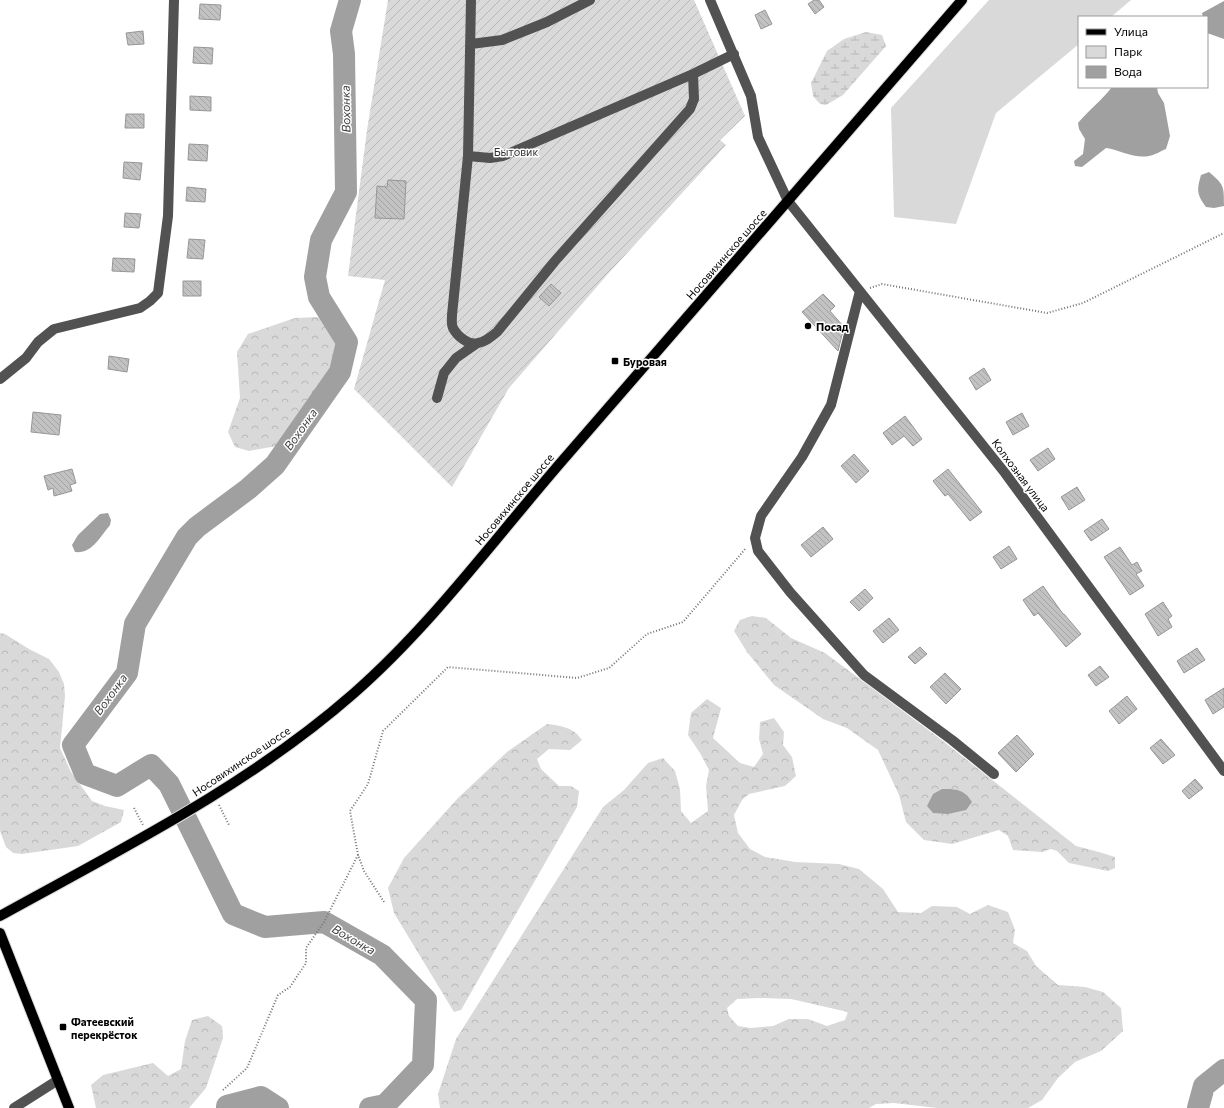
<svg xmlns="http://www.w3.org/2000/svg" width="1224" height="1108" font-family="Commissioner,sans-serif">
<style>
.green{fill:#d9d9d9}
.forest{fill:url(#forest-crowns);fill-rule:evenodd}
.wetland{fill:url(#wetland-marsh)}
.garden{fill:url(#garden-furrows)}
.water{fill:#a0a0a0}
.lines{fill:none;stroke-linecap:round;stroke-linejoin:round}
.river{stroke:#a0a0a0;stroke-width:22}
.building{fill:url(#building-back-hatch);stroke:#969696}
.major-casing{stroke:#dbdbdb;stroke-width:12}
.path{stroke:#747474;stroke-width:2;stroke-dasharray:1 2;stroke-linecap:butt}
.minor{stroke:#525252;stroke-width:10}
.major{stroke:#000;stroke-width:10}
.poi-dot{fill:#000;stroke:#fff;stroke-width:1.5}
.labels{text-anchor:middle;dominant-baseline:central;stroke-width:3;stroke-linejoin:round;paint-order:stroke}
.park-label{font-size:11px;fill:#303030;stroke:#fff}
.street-label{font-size:11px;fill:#000;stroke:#fff}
.poi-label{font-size:11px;font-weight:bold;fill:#000;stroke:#fff;text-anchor:start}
.water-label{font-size:12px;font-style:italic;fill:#414141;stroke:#fff}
</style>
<defs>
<pattern id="forest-crowns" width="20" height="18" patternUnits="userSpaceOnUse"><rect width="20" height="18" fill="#d9d9d9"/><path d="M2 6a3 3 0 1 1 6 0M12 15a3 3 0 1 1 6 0" fill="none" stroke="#b8b8b8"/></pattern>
<pattern id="wetland-marsh" width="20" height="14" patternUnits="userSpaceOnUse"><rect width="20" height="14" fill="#d9d9d9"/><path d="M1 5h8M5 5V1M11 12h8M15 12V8" fill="none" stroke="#b8b8b8"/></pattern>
<pattern id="garden-furrows" width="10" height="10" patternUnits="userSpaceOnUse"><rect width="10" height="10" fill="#d9d9d9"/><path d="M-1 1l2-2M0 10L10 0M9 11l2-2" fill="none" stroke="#b8b8b8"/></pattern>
<pattern id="building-back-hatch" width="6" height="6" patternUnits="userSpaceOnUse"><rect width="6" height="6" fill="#c2c2c2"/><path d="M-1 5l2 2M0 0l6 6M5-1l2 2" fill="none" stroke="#a5a5a5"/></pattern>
</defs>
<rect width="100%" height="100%" fill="#fff"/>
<path class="green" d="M989 0H1131L1111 17H1079V44L996 113 956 224 894 217 891 108Z"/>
<path class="forest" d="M318 317 329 328 338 346 329 372 295 422 277 446 249 451 235 447 228 432 240 398 237 352 248 334 295 318Z
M752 616 766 618 791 638 825 653 939 738 1076 846 1099 852 1115 857V868L1108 871 1069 863 1057 851 1051 849 1042 852 1013 850 1008 836 999 830 952 844 924 840 906 822 899 795 878 750 847 728 823 719 774 685 747 652 734 631 740 620Z
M0 633 5 634 29 649 49 659 59 672 64 684 65 696 60 748 71 772 92 801 105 806 124 810 121 822 78 846 22 854 13 853 6 847 0 831Z
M707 699 721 708 713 738 740 763 754 767 763 754 759 739 760 722 774 718 784 732 783 745 792 757 796 776 785 786 749 794 742 800 734 815 738 833 750 849 765 857 795 862 839 864 859 869 883 889 898 912 921 913 932 906 957 907 970 914 988 905 1008 912 1015 930 1013 943 1027 951 1036 966 1058 985 1085 987 1103 992 1121 1008 1123 1031 1101 1051 1075 1062 1058 1078 1042 1100 1028 1108H937L894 1103 876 1104 869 1108H440L438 1094 456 1039 603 807 624 790 648 763 663 758 675 771 680 789 681 811 691 823 708 811 706 786 709 770 700 753 688 735 691 713ZM759 998 791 999 848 1012 845 1020 827 1026 808 1019H789L773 1026 751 1028 738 1026 729 1016 727 1008 737 999Z
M547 724C562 726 573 727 582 740L570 750 549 749 537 759 541 769 559 786H571L579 791 577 807 461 1010 454 1012 394 913 388 888 404 858 458 798 507 752Z
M208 1016 222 1026 223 1038 206 1088 189 1108H96L91 1085 103 1075 153 1063 168 1076 181 1069 185 1041 192 1020Z"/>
<path class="wetland" d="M866 32 882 35 886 46 843 95 826 105 820 104 813 96 811 83 827 51 844 39Z"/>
<path class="garden" d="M388 0H694L745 116 720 140 726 145 607 275 509 388 452 487 354 389 385 280 348 276 367 130Z"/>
<path class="water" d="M1224 1V39L1207 33V17H1203L1202 13Z
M1112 87H1157L1158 93 1164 103 1170 136 1166 149C1161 151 1155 155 1149 156 1134 159 1120 150 1106 148L1082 167 1075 166 1074 161 1083 154 1085 139 1079 129 1078 123C1089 110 1102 100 1112 87Z
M1209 172C1224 185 1224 185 1224 206L1214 208 1206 207C1196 194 1197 189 1201 175Z
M108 513 111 520 110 525C100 537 92 554 75 552L72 545 78 535 100 514Z
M942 789C956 789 964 789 972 802L966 810 948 814 933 813 927 806 933 794Z"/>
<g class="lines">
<path class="river" d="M350 0 341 31 344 54 346 192 321 240 315 277 319 297 347 342 340 372 275 465 248 489 197 527 187 537 135 624 127 673 73 745 85 774 117 786 151 765 169 784 233 914 265 927 324 922 382 955 426 1000 423 1065 385 1105 370 1108
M227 1108V1106L261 1097 278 1108
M1198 1108 1204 1086 1224 1070"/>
</g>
<path class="building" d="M814 0H819L824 7 815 14 808 4Z
M200 4 221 5 220 20 199 19Z
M765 10 772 24 761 29 755 15Z
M143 31 144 44 128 45 126 33Z
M194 47 213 48 212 64 193 63Z
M190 96 211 97V111L190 110Z
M126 114H144V128H125Z
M189 144 208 145 207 161 188 160Z
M124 162 142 163 140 180 123 178Z
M388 180 406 181 404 219 375 218 377 186 387 187Z
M187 187 206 189 205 202 186 201Z
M125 213 141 214 139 228 124 227Z
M189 239 205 240 203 259 187 258Z
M113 258 135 259 134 272 112 271Z
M183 281H201V296H183Z
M551 284 561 293 549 306 539 297Z
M823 294 835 306 830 311 844 327 838 351 802 312Z
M109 356 129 359 127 372 108 369Z
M984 368 991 380 976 390 969 378Z
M33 412 61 415 59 435 31 432Z
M1022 413 1029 426 1013 435 1006 422Z
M905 416 922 439 913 446 904 436 892 445 883 433Z
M1048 448 1055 459 1038 471 1030 460Z
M854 454 869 471 856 483 841 466Z
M72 469 76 483 70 485 72 491 54 496 53 488 48 490 44 476Z
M948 469 982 512 970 521 948 494 945 496 933 481Z
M1077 487 1085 500 1069 510 1061 497Z
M1102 519 1109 529 1091 541 1084 531Z
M823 527 833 539 811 557 801 545Z
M1009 546 1017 559 1001 569 993 557Z
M1120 547 1132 565 1137 562 1142 571 1136 574 1144 586 1130 595 1104 557Z
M1043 586 1063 614H1064L1081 634 1066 647 1038 613 1034 616 1023 600Z
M865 589 873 598 859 611 850 602Z
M1163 602 1172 616 1168 619 1172 627 1158 636 1145 614Z
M889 618 899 630 883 643 873 631Z
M920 647 927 654 915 664 908 657Z
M1197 648 1205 660 1184 673 1177 661Z
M1100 666 1109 677 1096 686 1088 675Z
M945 673 961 689 946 704 930 687Z
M1224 688V707L1213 714 1205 700Z
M1127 696 1137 709 1119 724 1109 711Z
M1017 735 1034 754 1016 772 998 753Z
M1161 739 1175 755 1163 764 1150 748Z
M1195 779 1203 788 1189 799 1182 791Z"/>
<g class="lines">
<defs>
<path id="major" d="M0 916C121 849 248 786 353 694 434 623 498 534 569 453 700 302 831 151 962 0
M0 933 69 1108"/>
</defs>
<use href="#major" class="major-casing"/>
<path class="path" d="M870 288 882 284 1047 313 1083 303 1224 233
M219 805 229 825
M134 808 143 825
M384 902 364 871 358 855 350 811 368 784 383 731 448 667 577 678 609 668 647 634 683 622 746 548
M223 1090 247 1068 278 995 290 987 306 963V948L324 922 358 855"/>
<path class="minor" d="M471 0 468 156 452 315C452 319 451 324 453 328 457 336 469 346 478 343 485 342 491 337 497 332L555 261 690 109 694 99 693 74
M710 0 751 96 758 137 788 201 1005 473 1224 771
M471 44 502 40 547 22 590 0
M468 156 490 158 503 156 693 74 734 54
M860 291 831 405 802 457 761 516 755 538 758 551 790 592 864 675 952 740 994 774
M0 379 26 358 38 342 54 329 140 308 150 301 158 293 168 216 174 0
M437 398 444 373 456 358 476 344
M14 1108 58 1080"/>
<use href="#major" class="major"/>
</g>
<g class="poi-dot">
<circle cx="808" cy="326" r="4"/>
<rect x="611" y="357" width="8" height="8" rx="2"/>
<rect x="59" y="1023" width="8" height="8" rx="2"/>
</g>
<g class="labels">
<g class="park-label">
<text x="516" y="151">Бытовик</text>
</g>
<g class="street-label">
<text transform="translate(726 254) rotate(-49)">Носовихинское шоссе</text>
<text transform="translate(1021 475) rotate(53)">Колхозная улица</text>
<text transform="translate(514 499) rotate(-50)">Носовихинское шоссе</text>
<text transform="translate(241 761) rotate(-34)">Носовихинское шоссе</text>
</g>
<g class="poi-label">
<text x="816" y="326">Посад</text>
<text x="623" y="361">Буровая</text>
<text x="71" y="1021">Фатеевский<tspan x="71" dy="13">перекрёсток</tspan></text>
</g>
<g class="water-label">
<text transform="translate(345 109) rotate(-91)">Вохонка</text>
<text transform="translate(300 429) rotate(-55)">Вохонка</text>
<text transform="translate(110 694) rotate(-54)">Вохонка</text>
<text transform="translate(354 939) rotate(30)">Вохонка</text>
</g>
</g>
<rect x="1078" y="16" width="130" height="72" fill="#ffffff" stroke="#999999"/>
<rect x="1086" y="29" width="20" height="6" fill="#000000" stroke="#999999"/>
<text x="1114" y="36" font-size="12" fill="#000000">Улица</text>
<rect x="1086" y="46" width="20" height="12" fill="#d9d9d9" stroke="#999999"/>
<text x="1114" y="56" font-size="12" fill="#000000">Парк</text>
<rect x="1086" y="66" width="20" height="12" fill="#a0a0a0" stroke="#999999"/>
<text x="1114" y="76" font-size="12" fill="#000000">Вода</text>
</svg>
